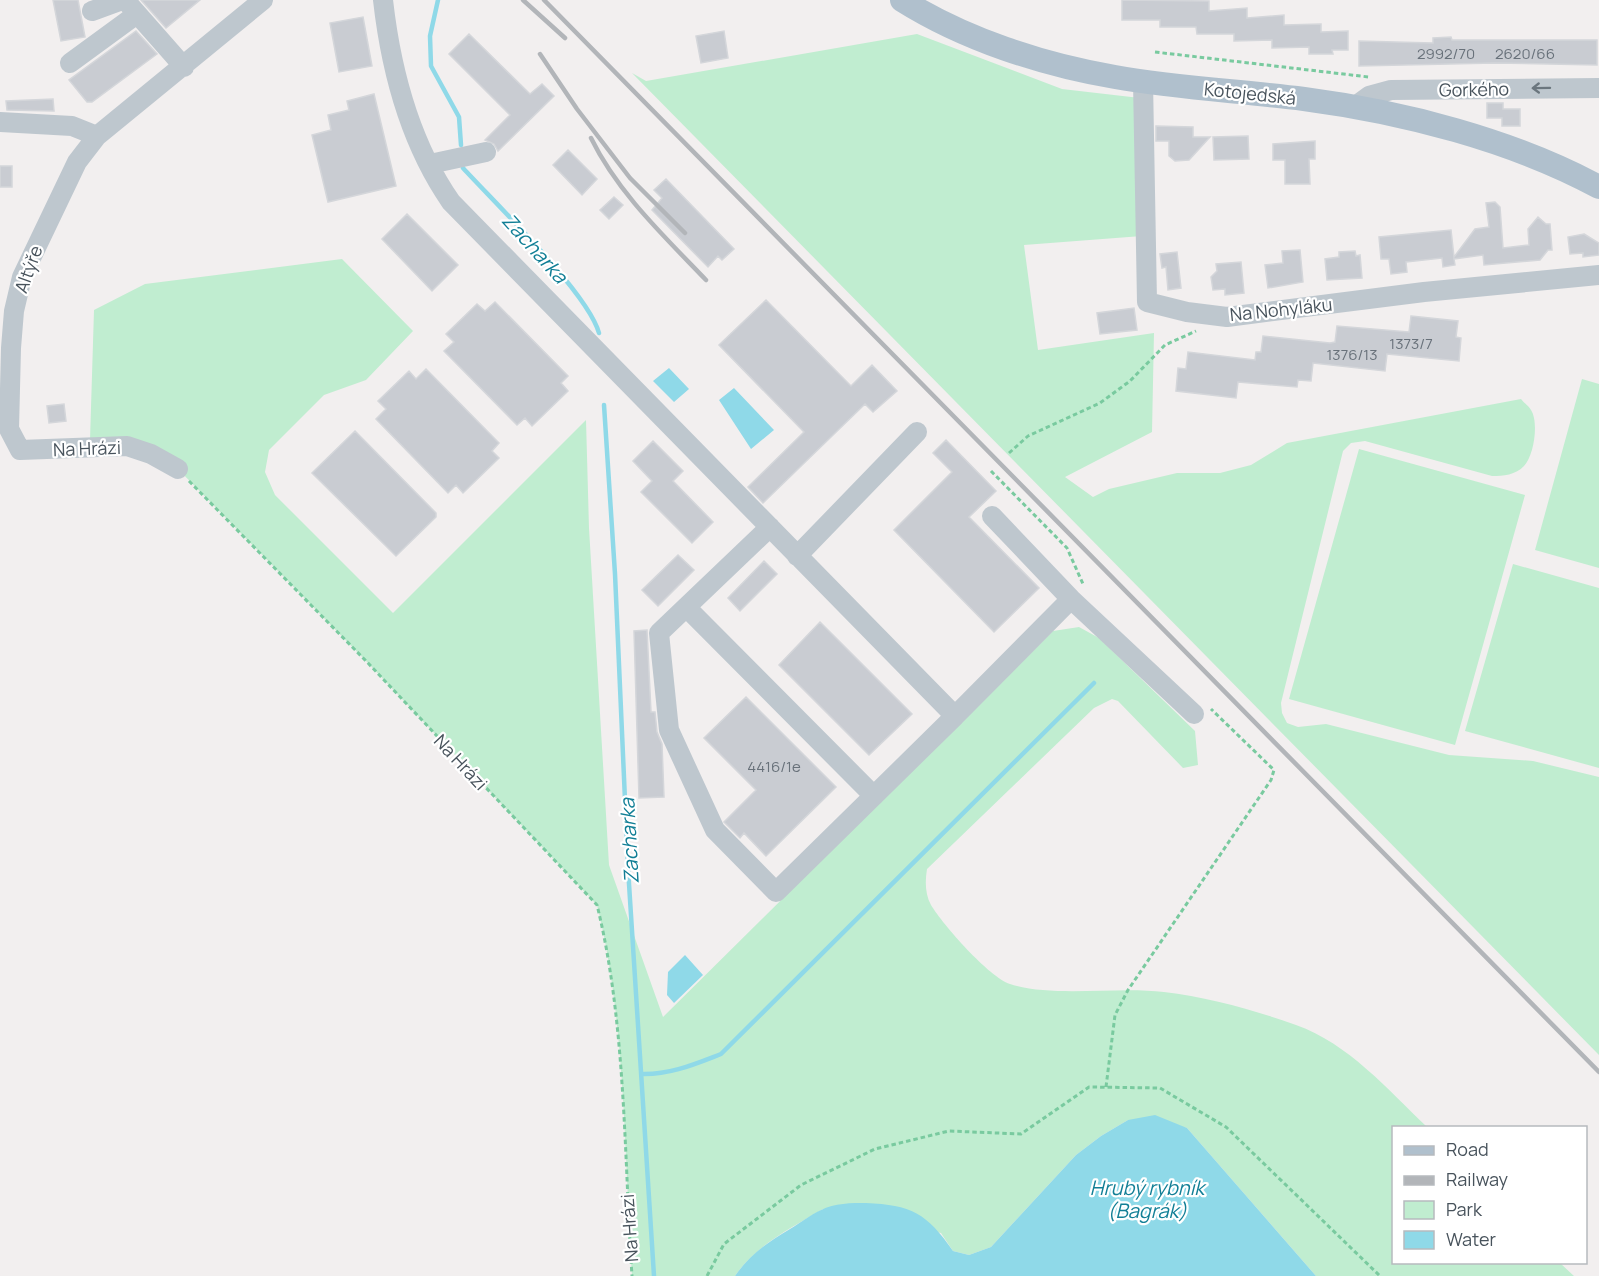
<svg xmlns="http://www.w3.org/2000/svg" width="1599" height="1276" font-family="Manrope,sans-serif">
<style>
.green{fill:#c0edd0}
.water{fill:#8fd9e8}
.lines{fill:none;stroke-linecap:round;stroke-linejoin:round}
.stream{stroke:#8fd9e8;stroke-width:4.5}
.building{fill:#c9ccd2;stroke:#d4d6da;stroke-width:1.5}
.path{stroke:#79ca9f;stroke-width:3;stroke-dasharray:4.5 3;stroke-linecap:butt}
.minor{stroke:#bec7ce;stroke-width:20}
.major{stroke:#b0c0cd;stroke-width:24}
.rail{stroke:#b2b5b9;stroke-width:4.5}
.oneway{stroke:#6b767e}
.labels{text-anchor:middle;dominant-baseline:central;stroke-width:4.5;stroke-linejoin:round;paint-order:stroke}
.number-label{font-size:15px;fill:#68717a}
.street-label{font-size:18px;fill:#48535c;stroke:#fff}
.water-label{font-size:20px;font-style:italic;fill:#127f96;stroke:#fff}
</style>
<rect width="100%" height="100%" fill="#f2efef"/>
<path class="green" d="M917 34 1062 89 1140 98 1142 236 1024 245 1038 350 1154 333 1152 432 1065 477 1093 497 1109 489 1177 473H1220L1251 465 1287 443 1521 399C1524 403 1529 406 1531 410 1539 422 1534 456 1524 466 1516 475 1503 476 1492 476L1365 441 1351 443 1343 451 1281 703 1282 713 1287 723 1298 727 1326 724 1449 755 1533 761 1599 777V1055L632 73 646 81Z
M342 259 413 331 366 380 324 395 269 450 265 472 275 495 393 613 586 420 589 528 609 865 663 1017 1053 631 1079 627 1099 638 1195 731 1198 765 1183 768 1118 701 1112 699 1094 708 927 869C925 881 925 894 931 905 943 925 989 977 1010 984 1054 998 1117 986 1164 992 1208 997 1254 1010 1296 1025 1349 1044 1387 1089 1427 1127L1394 1128V1262L1560 1263 1574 1276H1316L1187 1128 1128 1120 1101 1136 1076 1155 991 1247 969 1255 953 1251 941 1233 823 1209C791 1228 756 1245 735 1276H632C624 1155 626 1022 597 905L367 662 178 469 90 440 94 310 145 284Z
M1582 379 1599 384V568L1535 550Z
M1359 449 1525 495 1455 745 1289 699Z
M1513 564 1599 588V768L1465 731Z"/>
<path class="water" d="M669 368 689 389 674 402 653 381Z
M734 388 774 430 751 449 719 400Z
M685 955 703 975 674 1003 667 995 668 972Z
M1155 1115 1187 1128 1316 1276H735C749 1255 768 1242 790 1229 800 1223 810 1215 821 1210 834 1203 852 1203 866 1203 911 1205 927 1213 953 1251L969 1255 991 1247 1076 1155 1101 1136 1128 1120Z"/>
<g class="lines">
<path class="stream" d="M438 0 430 36 431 66 459 117 461 145
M463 168C495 203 588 293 599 333
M604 405 615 574 628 868 654 1276
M641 1074C670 1075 695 1064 721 1054L1094 683"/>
</g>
<path class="building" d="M53 0H78L85 37 61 41Z
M141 0H200L166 28Z
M1122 0 1209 1V11L1247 8V18L1284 15V25L1321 24V32L1348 31V50H1332L1333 54H1309V47L1272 48V40L1234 41V34H1197L1196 27H1160V20H1122Z
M363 17 372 66 339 72 330 23Z
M136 31 157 54 92 102H87L69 80Z
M724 31 728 58 701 63 696 36Z
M469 34 530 94 542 84 554 96 498 151 494 144 485 140 510 115 449 54Z
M1451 37 1452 40H1597V65L1495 63 1359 66V41L1433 43V38Z
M374 94 396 186 328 202 312 135 331 130 328 115 349 110 347 101Z
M53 99 54 111 7 110 6 101Z
M1487 103H1503V109H1520V126H1502V118H1487Z
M1156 126 1193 127V137H1210L1189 160 1175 161 1169 156V141H1156Z
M1248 136 1249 159 1214 160 1213 137Z
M1315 141V159H1309L1310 184H1285V160H1273V144Z
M568 150 597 179 582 195 553 165Z
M0 166H12V187H0Z
M666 179 734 249 722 260 718 256 708 267 652 210 662 198 654 190Z
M614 197 623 205 609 219 600 210Z
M1495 202 1500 207 1503 248 1529 245 1528 229 1538 217 1546 224H1550L1552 250H1548L1540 260 1484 265 1483 255 1454 259 1455 265 1443 267 1442 258 1406 262 1407 272 1391 274 1389 259H1381L1379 237 1451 230 1454 257 1475 229 1489 227 1486 203Z
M407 214 458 265 432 291 382 239Z
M1584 234 1599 243V255L1583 257V253L1570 254 1568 237Z
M1300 250 1303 282 1268 288 1265 265 1283 263 1282 251Z
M1355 251 1356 256 1360 255 1362 278 1327 280 1325 259 1339 257V252Z
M1177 252 1181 288 1168 290 1166 267 1162 268 1160 254Z
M1241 262 1244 293 1225 295V289L1213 290 1211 277 1217 271 1216 264Z
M766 300 851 386 872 365 897 391 873 412 865 404 763 503 748 487 804 432 719 345Z
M495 302 568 376 561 383 568 391 532 426 525 418 517 425 444 351 454 342 446 334 477 304 485 311Z
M1134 308 1137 330 1100 334 1097 313Z
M1411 316 1458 321 1456 337 1461 338 1459 361 1387 354 1385 371 1313 363 1311 381 1298 380 1297 387 1238 382 1236 398 1176 391 1178 368 1186 369 1188 352 1255 360 1256 352H1261L1263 336 1330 343 1335 342 1337 326 1409 332Z
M426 369 499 443 492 451 499 458 463 493 456 485 448 493 376 419 386 409 378 401 409 371 416 379Z
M64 404 66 421 49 423 47 406Z
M355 431 436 513V517L396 556 312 473Z
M946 440 996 491 969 517 1039 588 994 632 894 530 952 472 933 453Z
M653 441 683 471 673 481 713 522 692 543 641 492 652 481 633 461Z
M678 555 694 570 658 606 642 590Z
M764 561 777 574 740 611 728 598Z
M820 622 912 714 869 755 779 665Z
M647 630 651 712H655L657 732 662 744 664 797 639 798 634 631Z
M746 697 836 787 766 856 744 833 740 838 724 822 756 790 704 738Z"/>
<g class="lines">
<path class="path" d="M1155 52 1369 77
M1009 453 1028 436 1100 403 1130 381 1165 345 1196 331
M991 471 1067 548 1083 584
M189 481 367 662 597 905C626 1022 624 1155 632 1276
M1106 1087 1115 1015 1128 990 1271 780 1274 770 1211 709
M707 1276 724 1244 801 1185 875 1149 949 1131 1021 1134 1089 1087 1160 1088 1226 1127 1380 1276"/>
<path class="minor" d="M125 0 184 67
M383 0C391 71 410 143 451 202L955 716 776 892 715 830 669 730 659 633 770 527
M92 11 122 0
M70 63 137 14
M1143 81 1147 302 1187 312 1227 317 1424 292 1599 275
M1354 107 1369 96 1391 90 1599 88
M0 122 72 126 97 136
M430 164 486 152
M178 469 151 454 127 446 20 450 9 429 11 348 14 311 22 277 77 162 97 136 263 0
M992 516 1071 599
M797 556 917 432
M686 607 874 796
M955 716 1071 599 1194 714"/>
<path class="major" d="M902 0C964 39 1043 65 1115 77 1177 88 1241 91 1304 99 1403 112 1512 140 1599 187"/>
<path class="rail" d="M523 0 565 38
M544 0 1599 1072
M540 54 577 109 630 178 685 233
M591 138C618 193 664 236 706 280"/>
</g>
<defs><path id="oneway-shaft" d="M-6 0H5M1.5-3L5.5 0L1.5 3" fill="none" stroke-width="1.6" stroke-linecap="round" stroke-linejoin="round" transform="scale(1.5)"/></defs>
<use class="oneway" href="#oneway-shaft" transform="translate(1541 88) rotate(179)"/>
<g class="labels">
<g class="number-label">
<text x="1446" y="53">2992/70</text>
<text x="1525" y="53">2620/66</text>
<text x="1411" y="343">1373/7</text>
<text x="1352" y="354">1376/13</text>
<text x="774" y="766">4416/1e</text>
</g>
<g class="street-label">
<text transform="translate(1474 89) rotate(-1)">Gorkého</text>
<text transform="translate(1250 93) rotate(6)">Kotojedská</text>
<text transform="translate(28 269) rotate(-70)">Altýře</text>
<text transform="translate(1281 309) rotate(-6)">Na Nohyláku</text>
<text transform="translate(87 448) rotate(-2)">Na Hrázi</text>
<text transform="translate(461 762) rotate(47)">Na Hrázi</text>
<text transform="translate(629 1228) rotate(-94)">Na Hrázi</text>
</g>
<g class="water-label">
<text transform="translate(535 248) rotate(48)">Zacharka</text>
<text transform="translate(629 841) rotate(-93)">Zacharka</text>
<text x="1147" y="1187">Hrubý rybník<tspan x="1147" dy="23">(Bagrák)</tspan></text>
</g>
</g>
<rect x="1392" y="1126" width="195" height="138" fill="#ffffff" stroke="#b6babe" stroke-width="1.5"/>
<rect x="1404" y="1146" width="30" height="9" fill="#b0c0cd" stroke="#b6babe" stroke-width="1.5"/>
<text x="1446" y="1156" font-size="18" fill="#48535c">Road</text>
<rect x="1404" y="1176" width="30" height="9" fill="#b2b5b9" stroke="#b6babe" stroke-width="1.5"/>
<text x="1446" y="1186" font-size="18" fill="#48535c">Railway</text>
<rect x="1404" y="1201" width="30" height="18" fill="#c0edd0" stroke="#b6babe" stroke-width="1.5"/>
<text x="1446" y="1216" font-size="18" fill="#48535c">Park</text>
<rect x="1404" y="1231" width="30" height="18" fill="#8fd9e8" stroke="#b6babe" stroke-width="1.5"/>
<text x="1446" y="1246" font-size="18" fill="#48535c">Water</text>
</svg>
